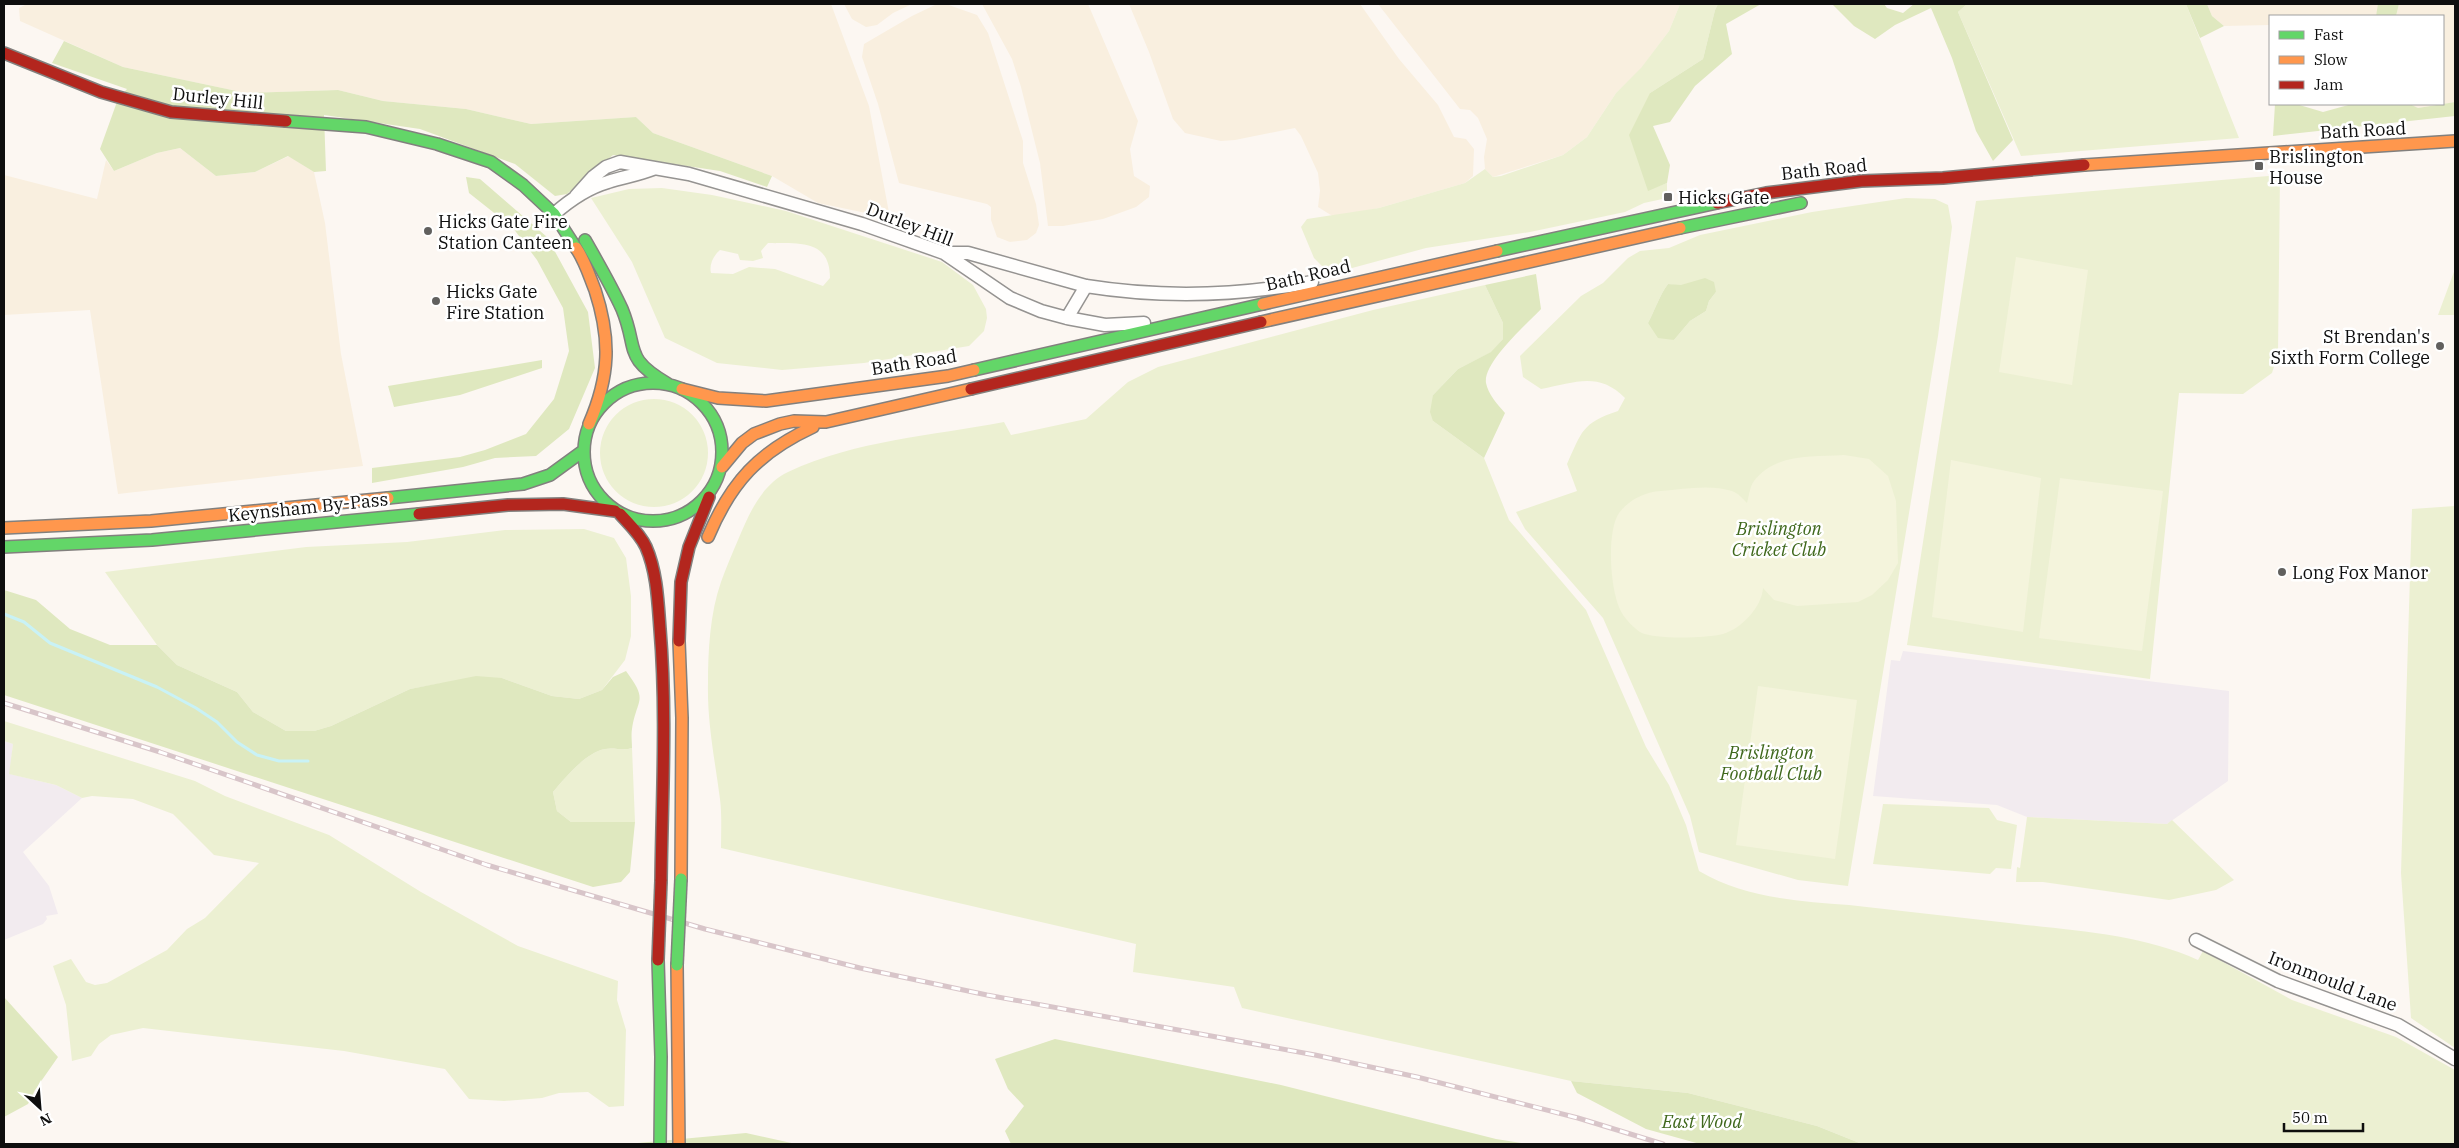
<svg xmlns="http://www.w3.org/2000/svg" width="2459" height="1148" font-family="'IBM Plex Serif',serif">
<style>
.industrial{fill:#f2ebef}
.farmland{fill:#f9efdf}
.green{fill:#ecf0d2;fill-rule:evenodd}
.forest{fill:#dfe8bf}
.pitch{fill:#f4f4dc}
.lines{fill:none;stroke-linecap:round;stroke-linejoin:round}
.stream{stroke:#c9f2f6;stroke-width:3}
.street-casing{stroke:#959391;stroke-width:15}
.fast-casing{stroke:#82807e;stroke-width:14}
.slow-casing{stroke:#82807e;stroke-width:14}
.jam-casing{stroke:#82807e;stroke-width:14}
.street{stroke:#fffefd;stroke-width:12}
.fast{stroke:#63d668;stroke-width:11}
.slow{stroke:#ff974d;stroke-width:11}
.jam{stroke:#b3261e;stroke-width:11}
.rail-casing{stroke:#d8c5c9;stroke-width:5}
.rail{stroke:#fff;stroke-width:3;stroke-dasharray:9;stroke-linecap:butt}
.fast-bridge-casing{stroke:#82807e;stroke-width:14;stroke-linecap:butt}
.jam-bridge-casing{stroke:#82807e;stroke-width:14;stroke-linecap:butt}
.fast-bridge{stroke:#63d668;stroke-width:11}
.jam-bridge{stroke:#b3261e;stroke-width:11}
.poi-dot{fill:#61605e;stroke:#fff;stroke-width:2}
.labels{text-anchor:middle;dominant-baseline:central;stroke-width:5;stroke-linejoin:round;paint-order:stroke}
.street-label{font-size:18px;fill:#0e0e0e;stroke:#fff}
.poi-label{font-size:18px;fill:#0e0e0e;stroke:#fff;text-anchor:start}
.park-label{font-size:18px;font-style:italic;fill:#3f681c;stroke:#fff}
</style>
<rect width="100%" height="100%" fill="#fcf7f2"/>
<path class="industrial" d="M1903 651 2229 691 2228 781 2167 824 2027 817 1997 805 1873 796 1891 660 1900 661Z
M4 741 13 744 10 774 56 785 82 798 23 852 49 886 58 914 46 916 47 919 43 924 4 940Z"/>
<path class="farmland" d="M27 4H831L869 106 890 218 818 203 772 176 653 133 636 117 531 124 466 109 383 101 338 90 246 93 123 67 20 21 19 8Z
M844 4H912L893 13 877 25 866 27 852 19Z
M937 4H946L977 15 988 33 1023 141V163L1036 204 1039 225 1036 233 1027 240 1010 242 997 237 991 220V207L987 204 899 183 878 104 862 57 864 44 912 16Z
M982 4H1088L1138 121 1130 149 1134 176 1150 186 1149 197 1136 207 1103 219 1063 226H1048L1040 163 1021 87 1012 59Z
M1129 4H1360L1399 59 1438 105 1454 137 1466 139 1474 149 1473 176 1465 183 1379 208 1334 217 1318 207 1320 191 1318 173 1301 136 1295 128 1235 140 1221 141 1185 133 1173 119 1149 52Z
M1378 4H1680L1669 31 1640 70 1616 93 1587 137 1563 155 1493 177 1485 169 1484 157 1487 139 1478 118 1470 110 1460 109Z
M2207 4H2378V8L2376 16H2270V25L2224 26 2212 16Z
M2399 4H2455V102L2418 108 2410 104H2443V16H2396Z
M180 148 216 176 255 172 289 156 314 172 325 223 341 354 363 466 118 494 90 310 4 315V175L97 199 106 160 114 171 157 153Z"/>
<path class="green" d="M1680 4H1718L1715 10 1703 59 1650 93 1648 190 1667 183V198L1644 203 1625 212 1530 232 1426 248 1330 274 1314 258 1301 227 1307 219 1379 208 1465 183 1485 169 1493 177 1501 176 1563 155 1587 137 1616 93 1641 68 1669 31Z
M1967 4H2186L2239 138 2021 156 1958 12Z
M2280 175 2278 354 2272 373 2243 394 2179 393 2150 679 1907 645 1976 201Z
M662 188 712 195 786 211 942 262 973 285 986 309 987 318 984 331 969 346 864 363 782 370 717 363 665 338 632 262 591 198 629 189ZM768 243C797 244 830 238 830 278L823 286 775 269 749 267 733 274 711 273C709 265 713 256 720 250L738 254 740 260 753 261 763 258 761 251Z
M1906 198 1935 199 1948 205 1952 227 1938 336 1848 886 1798 880 1699 852 1690 816 1603 618 1525 529 1516 512 1577 491 1567 464C1582 431 1582 423 1618 411L1625 398C1598 371 1575 383 1541 389L1523 377 1520 356 1581 296 1603 283 1628 258 1640 251 1669 248 1700 235 1812 212ZM1668 284 1716 292 1709 301 1706 311 1690 321 1674 340 1648 323C1655 310 1659 296 1668 284Z
M2455 269V315H2438Z
M1485 285 1503 323V339L1492 352 1458 369 1433 395V421L1484 458 1509 520 1586 610 1646 747 1669 785 1686 825 1699 871C1745 898 1797 901 1849 905 1905 911 1961 918 2018 924 2078 931 2143 935 2198 960L2203 951 2292 1000 2396 1037 2455 1070V1144H1862L1817 1126 1688 1093 1571 1081 1242 1008 1234 987 1133 972 1136 944 721 848C721 832 722 815 720 799 715 761 707 722 708 683 708 651 710 613 721 582 726 568 732 554 738 540 749 514 761 485 788 472 856 440 932 436 1004 422L1011 435 1086 419 1128 382 1158 367 1373 310Z
M600 453a54 54 0 1 1 108 0a54 54 0 1 1-108 0Z
M2455 506V1048L2411 1018 2401 873 2412 509Z
M584 529 614 538 626 558 631 596V636L625 660 602 690 579 699 552 696 502 678 443 683 410 689 331 726 314 731H286L253 712 237 692 177 665 157 645 105 572 306 547 407 542 505 530Z
M4 721 195 781 225 796 329 835 421 892 518 946 618 981 617 1000 626 1030 624 1106 609 1107 588 1092 559 1093 542 1098 504 1101 469 1099 445 1069 344 1051 143 1028 111 1035 99 1044 91 1056 72 1061 66 1005 53 966 71 959 86 982 95 985 107 983 167 950 187 929 205 918 259 863 214 855 173 814 133 799 92 796 82 798 56 785 9 774 13 744 4 741Z
M632 748 635 822H571L557 811 553 792C565 778 585 753 605 749 614 747 623 751 632 748Z
M1883 804 1989 808 1997 820 2017 825 2011 869 1996 868 1990 874 1873 864Z
M2027 817 2167 824 2172 820 2234 880 2216 890 2169 900 2043 882H2016L2017 867 2020 868Z"/>
<path class="forest" d="M1718 4H1761L1726 24 1732 54 1695 86 1670 122 1653 126 1670 165 1667 183 1648 191 1629 135 1650 93 1703 59 1715 10Z
M1832 4H1884L1887 8 1903 13 1914 4H1967L1958 12 2013 140 1993 161 1976 131 1952 58 1931 8 1895 25 1875 39 1854 26Z
M2186 4H2207L2212 16 2224 26 2200 38Z
M2378 4H2399L2396 16H2376Z
M64 41 123 67 246 93 338 90 383 101 466 109 531 124 636 117 653 133 772 176 767 187 720 171 613 155 567 194 555 196 515 164 420 129 324 115 326 171 314 172 288 156 255 172 216 176 180 148 157 153 114 171 100 149 118 99 127 89 52 63Z
M2455 102V116L2273 136 2275 104H2296L2323 112 2352 104H2410L2418 108Z
M466 177 480 179 547 237 588 312 595 368 569 429 536 456 495 458 463 467 372 483V468L460 457 485 450 526 434 554 399 569 351 563 308 537 260 513 228 469 193Z
M1536 274 1541 309C1527 324 1483 362 1486 383 1488 394 1498 405 1505 413L1484 458 1433 421 1430 412 1433 395 1458 369 1491 352 1503 339V323L1485 285Z
M1705 278 1714 282 1716 292 1709 301 1706 311 1690 321 1674 340 1658 338 1648 323C1655 310 1659 296 1668 284L1681 285Z
M542 360V368L460 395 394 407 388 386Z
M4 590 36 600 70 629 110 645H157L177 665 237 692 253 712 286 731H314L331 726 410 689 476 676 502 678 552 696 579 699 602 690 613 677 626 671C649 702 637 697 632 729 631 735 632 742 632 748 623 751 614 747 605 749 585 753 565 778 553 792L557 811 571 822H635L630 872 621 882 593 887 4 695Z
M4 997 58 1057 35 1090 28 1104 4 1117Z
M1055 1039 1281 1085 1496 1139 1527 1144H1011L1005 1131 1024 1106 1008 1089 995 1059Z
M1571 1081 1688 1093 1817 1126 1862 1144H1700L1646 1129 1577 1093Z
M746 1133 796 1144H627Z"/>
<path class="pitch" d="M2016 257 2088 270 2072 385 1999 372Z
M1844 455 1869 459 1888 476 1896 501 1898 563 1888 580 1872 595 1858 602 1797 606 1774 600 1763 588C1762 607 1741 629 1723 634 1707 638 1654 640 1640 632 1635 629 1625 619 1622 613 1610 594 1606 532 1619 513 1629 500 1644 492 1661 491 1684 489 1710 484 1732 491 1738 493 1743 499 1747 503 1749 496 1750 486 1754 481 1775 453 1813 457 1844 455Z
M1951 460 2041 478 2023 632 1932 617Z
M2060 478 2163 491 2142 651 2039 638Z
M1758 686 1857 700 1835 859 1736 845Z"/>
<g class="lines">
<path class="stream" d="M4 614 24 622 50 643 157 687 196 708 217 722 237 742 257 755 279 761H308"/>
<defs>
<path id="street" d="M576 196 593 177 606 167 620 162 689 174 862 224 944 253 1010 298 1041 311 1067 318 1105 325 1144 323
M554 214C570 200 587 188 608 182 623 177 638 175 653 169
M945 253H968L1086 286C1161 298 1237 296 1312 282
M1067 318 1086 286
M2196 940 2278 981 2398 1025 2455 1059"/>
<path id="fast" d="M286 121 366 127 437 144 491 162 523 185 554 214 576 248
M1680 228 1801 203
M585 240C598 263 611 285 622 309 639 350 622 357 668 384
M1497 251 1717 203
M974 370 1263 304
M584 452a69 69 0 1 1 138 0a69 69 0 1 1-138 0Z
M388 498 523 484 550 475 583 451
M4 547 152 540 419 514
M658 960 661 1057 660 1144"/>
<path id="slow" d="M2084 165 2455 141
M576 248C585 261 589 275 595 290 611 339 610 376 589 424
M1263 304 1497 251
M1261 322 1680 228
M682 389 718 398 766 401 948 376 974 370
M722 467 742 443 754 434 780 424 794 421 826 422 971 389
M4 528 151 521 388 498
M708 537C731 482 759 452 813 427
M679 641 682 718 681 879
M677 965 679 1144"/>
<path id="jam" d="M4 53 101 92 171 112 286 121
M1717 203 1766 193 1861 181 1943 178 2084 165
M971 389 1261 322
M419 514 508 505 563 504 615 511
M620 514C629 524 640 534 646 547 657 572 658 602 660 629 667 713 662 797 661 881
M679 641 681 582 689 547 709 497"/>
</defs>
<use href="#street" class="street-casing"/>
<use href="#fast" class="fast-casing"/>
<use href="#slow" class="slow-casing"/>
<use href="#jam" class="jam-casing"/>
<use href="#street" class="street"/>
<use href="#fast" class="fast"/>
<use href="#slow" class="slow"/>
<use href="#jam" class="jam"/>
<defs>
<path id="rail" d="M4 703 160 752 487 865 705 929 860 968 987 995 1315 1055 1417 1077 1578 1118 1663 1144"/>
</defs>
<use href="#rail" class="rail-casing"/>
<use href="#rail" class="rail"/>
<defs>
<path id="fast-bridge" d="M677 965 681 879"/>
<path id="jam-bridge" d="M658 960 661 881"/>
</defs>
<use href="#fast-bridge" class="fast-bridge-casing"/>
<use href="#jam-bridge" class="jam-bridge-casing"/>
<use href="#fast-bridge" class="fast-bridge"/>
<use href="#jam-bridge" class="jam-bridge"/>
</g>
<g class="poi-dot">
<rect x="2254" y="161" width="10" height="10" rx="2.5"/>
<rect x="1663" y="192" width="10" height="10" rx="2.5"/>
<circle cx="428" cy="231" r="5"/>
<circle cx="436" cy="301" r="5"/>
<circle cx="2440" cy="346" r="5"/>
<circle cx="2282" cy="572" r="5"/>
</g>
<g class="labels">
<g class="street-label">
<text transform="translate(218 98) rotate(6)">Durley Hill</text>
<text transform="translate(2363 130) rotate(-3)">Bath Road</text>
<text transform="translate(1824 169) rotate(-6)">Bath Road</text>
<text transform="translate(910 224) rotate(21)">Durley Hill</text>
<text transform="translate(1308 275) rotate(-13)">Bath Road</text>
<text transform="translate(914 362) rotate(-9)">Bath Road</text>
<text transform="translate(308 507) rotate(-6)">Keynsham By-Pass</text>
<text transform="translate(2333 981) rotate(21)">Ironmould Lane</text>
</g>
<g class="poi-label">
<text x="2269" y="156">Brislington<tspan x="2269" dy="21">House</tspan></text>
<text x="1678" y="197">Hicks Gate</text>
<text x="438" y="221">Hicks Gate Fire<tspan x="438" dy="21">Station Canteen</tspan></text>
<text x="446" y="291">Hicks Gate<tspan x="446" dy="21">Fire Station</tspan></text>
<text x="2430" y="336" text-anchor="end">St Brendan's<tspan x="2430" dy="21">Sixth Form College</tspan></text>
<text x="2292" y="572">Long Fox Manor</text>
</g>
<g class="park-label">
<text x="1779" y="528">Brislington<tspan x="1779" dy="21">Cricket Club</tspan></text>
<text x="1771" y="752">Brislington<tspan x="1771" dy="21">Football Club</tspan></text>
<text x="1702" y="1121">East Wood</text>
</g>
</g>
<rect width="2459" height="1148" fill="none" stroke="#0e0e0e" stroke-width="10"/>
<rect x="2269" y="15" width="175" height="90" fill="#ffffff" stroke="#9f9f9f"/>
<rect x="2279" y="31" width="25" height="8" fill="#63d668" stroke="#9f9f9f"/>
<text x="2314" y="40" font-size="15" fill="#0e0e0e">Fast</text>
<rect x="2279" y="56" width="25" height="8" fill="#ff974d" stroke="#9f9f9f"/>
<text x="2314" y="65" font-size="15" fill="#0e0e0e">Slow</text>
<rect x="2279" y="81" width="25" height="8" fill="#b3261e" stroke="#9f9f9f"/>
<text x="2314" y="90" font-size="15" fill="#0e0e0e">Jam</text>
<g transform="translate(40 1108) rotate(154)" stroke="#ffffff" stroke-width="4" paint-order="stroke">
<path d="M0-4L9 19L0 12L-9 19Z" fill="#0e0e0e"/>
<text y="-8" font-size="14" font-weight="bold" text-anchor="middle" fill="#0e0e0e">N</text>
</g>
<path d="M2284 1123v8h79v-8" fill="none" stroke="#0e0e0e" stroke-width="2.5"/>
<text x="2292" y="1123" font-size="15" fill="#0e0e0e" stroke="#ffffff" stroke-width="4" paint-order="stroke">50 m</text>
</svg>
